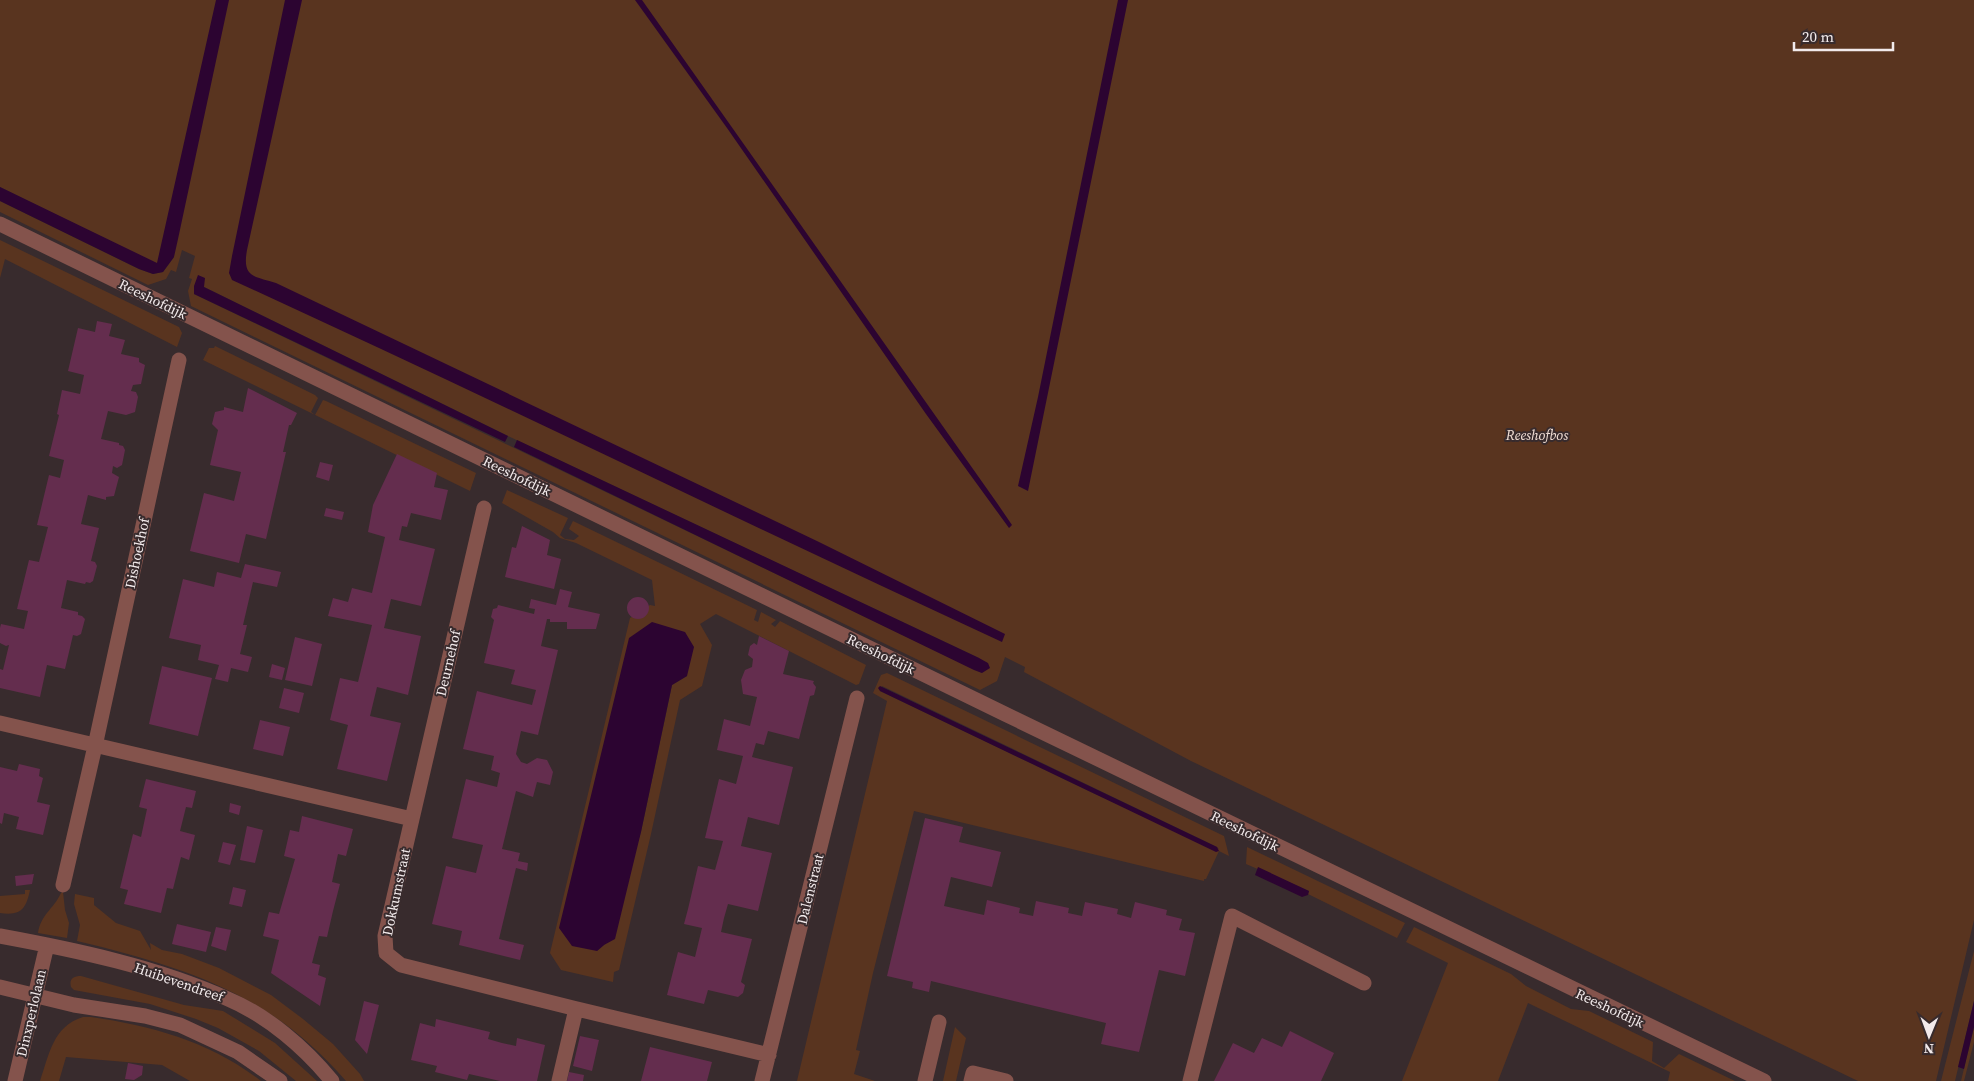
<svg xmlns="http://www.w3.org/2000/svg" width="1974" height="1081" font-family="'Source Serif 4',serif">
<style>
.green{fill:#59341f;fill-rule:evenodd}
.water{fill:#2c0431}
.building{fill:#642d4e}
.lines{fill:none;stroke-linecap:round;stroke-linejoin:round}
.minor{stroke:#84534c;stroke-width:15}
.labels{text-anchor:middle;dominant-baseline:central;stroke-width:4;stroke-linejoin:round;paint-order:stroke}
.street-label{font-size:14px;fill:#f2eaeb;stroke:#382b2d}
.park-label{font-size:14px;font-style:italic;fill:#f3e0d7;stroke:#382b2d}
</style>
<rect width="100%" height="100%" fill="#382b2d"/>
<path class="green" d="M0 0H1974V920L1936 1081H1858L1191 761 1024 672 1025 667 1005 657 997 681 980 690 191 306 188 291 192 279 189 278 195 256 182 250 176 272 171 270 166 279 148 285 0 212V201L139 269 153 274 163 272 174 257 156 264 0 187ZM204 282V287L508 436 979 658 982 673 194 294Z
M0 240 179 327 182 333 177 347 5 259 0 278Z
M215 346 315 395 318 398 311 412 315 415 323 400 326 401 476 473 470 491 203 360 209 348H214Z
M507 490 568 518 560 535 565 539 574 540 579 536 569 529 573 521 757 610 754 620 758 622 761 612 776 620 771 624 775 627 780 621 866 665 859 684 856 685 716 614 700 624 712 645 702 686 680 700 651 834 619 970 614 972 613 982 561 970 550 953 630 618 650 605 655 606 652 580 576 543 560 538 553 532 502 503ZM685 632 687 676 672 685 641 832 604 945 597 951Z
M887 673 1224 836 1229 856 1219 851 1206 879H1204V881L914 811 873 973 856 1050 860 1051 854 1074 875 1081H797L887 701 873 693 881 675ZM882 686 1217 847 1219 849 1095 794 880 691Z
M1247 847 1405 923 1397 938 1308 894 1309 891 1246 864Z
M25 890H30C26 909 21 916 0 913V896L25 894Z
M63 892 65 910 69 923 67 938 38 933C41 914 53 910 61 893Z
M75 894 94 898V905L116 923 140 931 151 950 150 943 162 950 182 954 219 968 271 995 303 1019 333 1044 360 1074 364 1081H346C271 994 185 967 77 941L80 925 74 904Z
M1414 927 1511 974 1526 986 1571 1009 1589 1011 1653 1042 1652 1061 1664 1068 1679 1054 1735 1081H1668L1670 1072 1528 1003 1498 1081H1402L1448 963 1406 942Z
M1974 951V1001L1955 1081H1941Z
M81 976 184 1005 223 1011 275 1043 317 1081H296L259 1051 218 1028 196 1019 150 1004 74 990 71 987C69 979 73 976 81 976Z
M83 1017H91C153 1026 211 1042 261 1081H190L162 1065 66 1057 59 1081H40C49 1055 53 1026 83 1017Z
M955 1027 966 1038 956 1081H943Z
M1974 1027V1042L1964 1081H1961Z"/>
<path class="water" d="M216 0H229L178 239 174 257 163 272 153 274 139 269 0 201V187L157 263Z
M285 0H302L247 250C242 278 254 276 276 283L819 542 1005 634 1002 642C744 523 490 398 232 280L229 273 232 256Z
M635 0H642L997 503 1012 525 1009 528 926 414 727 128Z
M1118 0H1128L1028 491 1018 486 1038 397Z
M198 275 205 278 204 287 508 436 505 442 194 294V286Z
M517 440 979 658 988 663 990 668 982 673 974 670 514 447Z
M652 622 685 632 694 647 687 676 672 685 641 832 615 939 604 945 597 951 572 946 559 928 629 638Z
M880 686 1217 847 1219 851 1216 852 880 691 878 688Z
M1258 867 1309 891 1308 895 1302 897 1255 875Z
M1974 1001V1027L1964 1069 1958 1067Z"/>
<path class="building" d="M97 321 112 324 109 336 125 340 121 354 139 358V362L145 365 141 384 133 385 131 391 136 392 138 397 135 412 126 415 108 411 101 439 119 443V445L123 446 125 450 122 465 117 468 113 466 112 473 119 477 114 496 106 497V500L88 495 81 524 99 528 91 561 95 562 97 566 93 581 90 583 86 582 85 584 67 580 61 608 78 612V615L82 616 85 619 81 634 77 636 73 635 65 669 47 665 40 697 0 688V669L3 670 9 645 6 646 0 643V628L1 624 24 629 28 611 17 609 29 560 39 562 48 527 37 525 49 475 60 478 64 460 49 456 59 415 57 414 62 390 80 394 84 375 68 371 78 328 95 332Z
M248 388 297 413 291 425H289L283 452H286L266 539 246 534 239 563 190 551 204 493 234 501 241 472 210 465 218 430 212 424 215 412 224 410V407L243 412Z
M397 454 437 473 434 487 448 490 441 520 411 513 407 527 402 526 399 540 435 549 421 606 391 599 384 628 421 636 408 695 377 687 370 716 401 723 387 781 337 769 348 725 330 720 340 678 358 682 372 625 328 616 333 598 348 602 352 588 372 593 385 537 368 532 373 505Z
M320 462 333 465 329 481 316 477Z
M326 508 344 512 342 520 324 516Z
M522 526 550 540 547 555 561 559 554 589 505 577 512 547 516 548Z
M245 564 281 572 277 587 253 582 243 625H247L240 654 252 657 248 672 231 668 228 682 215 679 219 665 198 660 201 645 169 638 183 579 214 587 217 572 241 578Z
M560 589 572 592 568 607 600 614 596 629H567V622H550V619H547L541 646 558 650 538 735 521 731 516 754 521 762 527 764 537 758 547 760 553 772 550 785 537 782 533 797 516 791 502 849 520 853 518 861 528 863 527 871 516 868 499 939 524 945 520 960 459 945 462 931 432 924 446 866 476 873 483 845 452 838 466 779 497 787 500 773 491 770 494 756 463 749 477 691 532 705 536 690 511 684 515 670 484 663 494 620 491 617 493 609 497 608 498 605 534 614 535 609 529 608 531 599 556 605Z
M627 608a11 11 0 1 1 22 0a11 11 0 1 1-22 0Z
M759 636 789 651 783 674 814 681 813 683 816 687 814 695 810 696 799 739 768 731 764 745 756 743 752 757 793 767 779 825 748 817 741 846 772 853 758 911 728 904 724 918 721 932 752 939 741 982 745 985 743 993 738 997 708 990 704 1004 667 995 678 952 695 957 702 928 684 924 688 909 698 866 715 870 723 841 705 838 719 779 736 784 743 756 717 750 724 719 750 726 757 697 743 694 741 680 745 670 752 667 753 659 748 655 750 646 754 643 757 645Z
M295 637 322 644 312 686 285 680Z
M272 664 285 668 282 680 269 677Z
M162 666 212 678 198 736 149 724Z
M284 688 304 693 299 713 279 708Z
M260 720 290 727 283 756 253 749Z
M19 764 40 769 39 776 43 778 37 802 50 805 43 835 16 829 19 817 4 813 2 824 0 823V767L17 771Z
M146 779 196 791 192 808 186 807 180 831 195 835 189 860 181 857 173 889 167 888 161 913 124 904 128 890 120 888 133 834 141 837 147 809 139 807Z
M230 803 241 806 239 815 229 812Z
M302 816 353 829 346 856 338 854 332 882 340 884 333 911 327 937 319 936 312 963 320 965 318 975 326 978 320 1006 271 973 279 940 263 936 269 912 279 914 295 859 284 856 290 830 299 832Z
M925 818 963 827 959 842 1001 852 992 887 951 877 944 906 984 915 987 900 1020 908 1019 913 1033 916 1036 901 1069 908 1068 913 1082 916 1085 902 1118 909 1117 914 1131 918 1135 902 1167 910 1166 915 1182 919 1179 930 1195 933 1185 976 1159 970 1139 1052 1101 1044 1106 1023 931 981 929 992 912 988 913 982 887 976Z
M247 826 263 830 255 863 240 860Z
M223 842 236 845 230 865 218 862Z
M34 874 32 884 16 886 15 876Z
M233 887 246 890 242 907 229 904Z
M177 924 211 932 206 952 172 944Z
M216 927 231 930 226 951 211 946Z
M364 1001 379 1005 367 1054 355 1040Z
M436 1019 490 1032 488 1039 502 1043 516 1046 517 1038 545 1045 537 1081H500L469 1074 467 1080 435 1072 437 1066 411 1060 420 1023 435 1027Z
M1290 1031 1334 1053 1321 1081H1214L1233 1043 1254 1053 1262 1038 1282 1047Z
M580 1036 599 1040 592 1071 573 1066Z
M650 1047 712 1062 707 1081H641Z
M128 1063 143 1066 142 1075 134 1080 125 1079Z
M569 1072 584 1075 583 1081H567Z"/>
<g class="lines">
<path class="minor" d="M0 224 1005 714 1764 1081
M0 723 412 819 385 936 386 953 401 965 573 1008 769 1055
M412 819 484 508
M63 885 95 746 179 360
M0 936C76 950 157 967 228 999 268 1016 305 1048 332 1081
M0 987 74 1005 145 1016 180 1025 238 1052 280 1081
M15 1081 47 945
M559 1081 576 1009
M762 1081 857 698
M925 1081 939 1022
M971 1081 973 1073 1006 1081
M1190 1081 1232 916 1364 983"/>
</g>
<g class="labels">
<g class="street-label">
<text transform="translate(153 299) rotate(26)">Reeshofdijk</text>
<text transform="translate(517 476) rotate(26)">Reeshofdijk</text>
<text transform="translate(137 553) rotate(-78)">Dishoekhof</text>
<text transform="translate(881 654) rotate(26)">Reeshofdijk</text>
<text transform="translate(448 663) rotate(-77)">Deurnehof</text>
<text transform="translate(1245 831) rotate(26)">Reeshofdijk</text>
<text transform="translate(810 889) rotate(-76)">Dalenstraat</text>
<text transform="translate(396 892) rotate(-78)">Dokkumstraat</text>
<text transform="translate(179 982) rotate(19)">Huibevendreef</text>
<text transform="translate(1610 1008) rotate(25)">Reeshofdijk</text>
<text transform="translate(31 1013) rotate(-77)">Dinxperlolaan</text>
</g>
<g class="park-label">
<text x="1537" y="435">Reeshofbos</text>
</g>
</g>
<g transform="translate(1929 1036) rotate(181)" stroke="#382b2d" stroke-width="4" paint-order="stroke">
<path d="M0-4L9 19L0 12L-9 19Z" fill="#f2eaeb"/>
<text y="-8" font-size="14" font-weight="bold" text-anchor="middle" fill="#f2eaeb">N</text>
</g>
<path d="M1794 42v8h99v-8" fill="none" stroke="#f2eaeb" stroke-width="2.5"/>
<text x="1802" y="42" font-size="15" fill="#f2eaeb" stroke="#382b2d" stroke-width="4" paint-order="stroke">20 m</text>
</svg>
